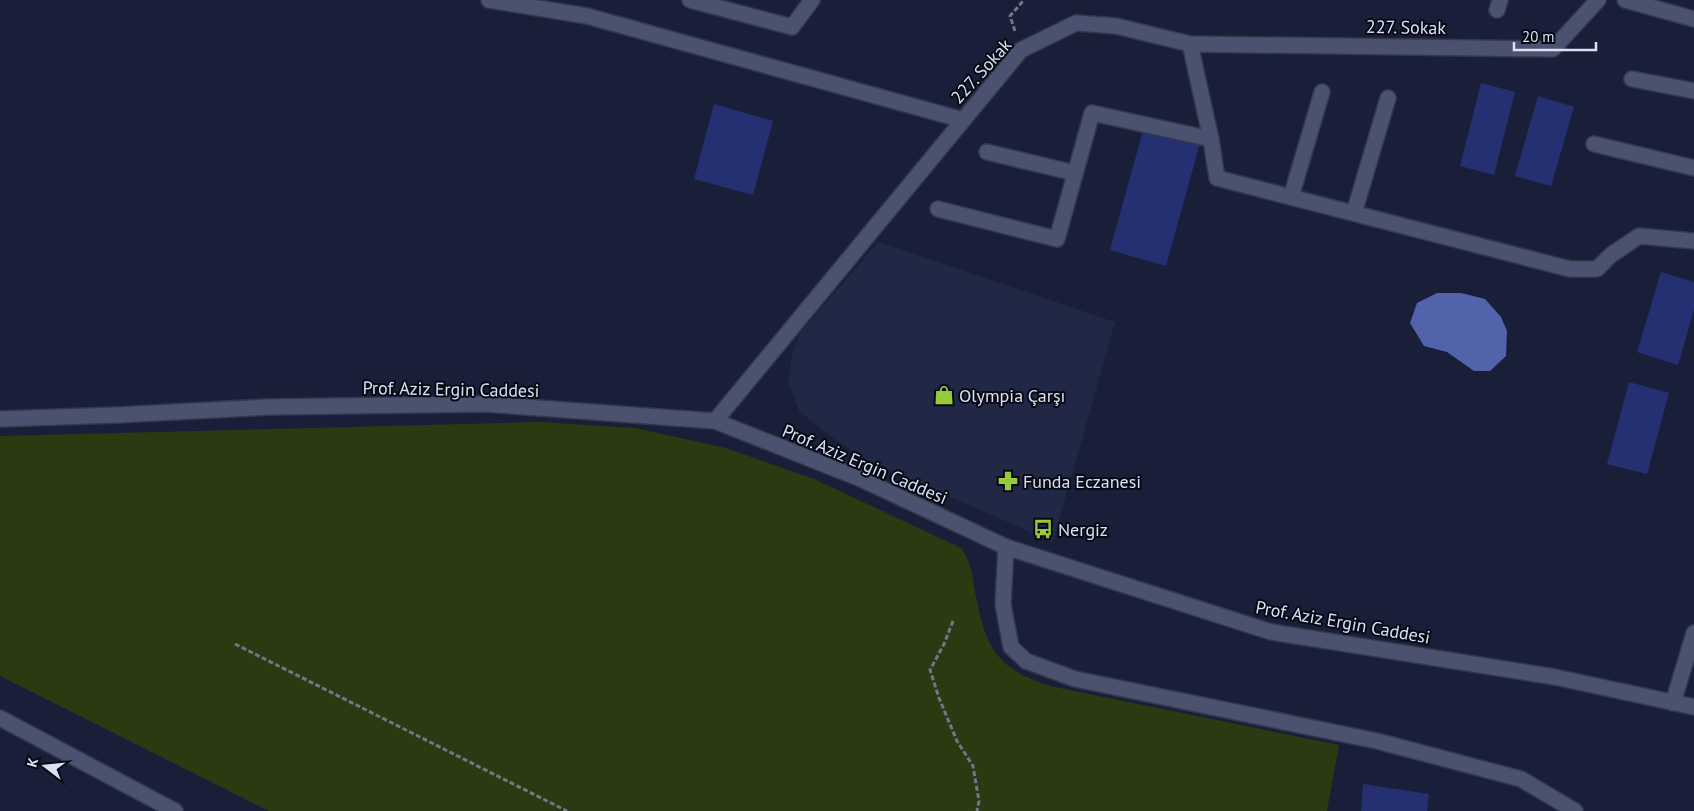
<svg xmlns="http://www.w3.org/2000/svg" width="1694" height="811" font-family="'PT Sans',sans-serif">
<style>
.built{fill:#202846}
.green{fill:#2b3a10}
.water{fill:#5263ab}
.building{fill:#253073}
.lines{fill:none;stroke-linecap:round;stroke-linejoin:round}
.lane-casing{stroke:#34384d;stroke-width:18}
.street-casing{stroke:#34384d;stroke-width:18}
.secondary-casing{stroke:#34384d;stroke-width:18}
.path{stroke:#70768b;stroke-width:3;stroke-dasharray:5 2.5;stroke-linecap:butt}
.lane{stroke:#4a526f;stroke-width:15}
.street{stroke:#4a526f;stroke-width:15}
.secondary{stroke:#4a526f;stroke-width:15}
.labels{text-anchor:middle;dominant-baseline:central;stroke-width:4;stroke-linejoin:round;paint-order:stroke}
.street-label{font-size:18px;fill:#dbe1f2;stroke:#070a15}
.poi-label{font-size:18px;fill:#dbe1f2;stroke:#070a15;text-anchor:start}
</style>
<rect width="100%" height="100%" fill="#191f38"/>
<path class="built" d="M878 242 1115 322 1053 542 867 460 830 436 799 411 788 380 792 355 800 333Z"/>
<path class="green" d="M541 422 635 428 726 448 814 479 961 548C972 564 972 574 975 592 980 615 984 642 1002 660 1014 673 1033 680 1050 686L1339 745 1327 811H269L0 676V436Z"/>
<path class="water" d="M1437 293H1461L1485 299 1501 317 1507 331 1506 356 1490 371H1474L1447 352 1424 346 1410 323 1417 303Z"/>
<path class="building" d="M1481 83 1515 92 1494 175 1460 166Z
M1538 96 1574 107 1551 186 1515 176Z
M714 104 773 121 753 195 694 179Z
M1144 127 1200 143 1166 266 1110 250Z
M1661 272 1694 282V310L1678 365 1637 352Z
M1629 382 1669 393 1647 474 1607 464Z
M1363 784 1429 794 1427 811H1361Z"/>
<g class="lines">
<defs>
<path id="lane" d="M690 0 792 27 812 0
M1497 10 1500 0
M1594 144 1694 168
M987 152 1075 173
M1291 197 1322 92
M938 209 1057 239 1092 113 1211 139
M1354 213 1388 98"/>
<path id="street" d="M489 0 587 16 963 120
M1625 0 1694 19
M1190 44 1211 139 1217 178 1570 269H1597L1611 255 1639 236 1694 241
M1632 79 1694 91
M715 421 1021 50 1076 23 1116 26 1190 44 1553 49 1598 0
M1006 547 1003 604 1011 647 1026 661 1075 679 1377 741 1521 779 1575 811
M1673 703 1694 633"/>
<path id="secondary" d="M0 419 117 415 268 407 485 404 715 421 861 479 1006 547 1271 632 1555 677 1694 707
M0 718 175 811"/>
</defs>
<use href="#lane" class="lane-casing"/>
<use href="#street" class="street-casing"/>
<use href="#secondary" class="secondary-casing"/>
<path class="path" d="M1015 31 1010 16 1024 0
M953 621 944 644 930 670 939 698 957 741 973 766 979 801 977 811
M235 644 567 811"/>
<use href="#lane" class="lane"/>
<use href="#street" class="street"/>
<use href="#secondary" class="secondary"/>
</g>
<defs>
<symbol id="shop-bare" viewBox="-9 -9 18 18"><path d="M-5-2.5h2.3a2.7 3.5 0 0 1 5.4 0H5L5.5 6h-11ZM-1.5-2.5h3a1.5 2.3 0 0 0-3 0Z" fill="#97cc38" stroke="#070a15" stroke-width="2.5" paint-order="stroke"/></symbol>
<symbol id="pharmacy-bare" viewBox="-9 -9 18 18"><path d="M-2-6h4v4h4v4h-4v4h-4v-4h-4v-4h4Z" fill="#97cc38" stroke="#070a15" stroke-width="2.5" paint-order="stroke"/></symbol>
<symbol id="bus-bare" viewBox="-9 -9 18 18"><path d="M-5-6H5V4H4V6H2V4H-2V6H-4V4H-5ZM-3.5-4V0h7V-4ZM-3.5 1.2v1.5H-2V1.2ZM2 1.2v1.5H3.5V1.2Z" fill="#97cc38" stroke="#070a15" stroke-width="2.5" paint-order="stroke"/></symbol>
</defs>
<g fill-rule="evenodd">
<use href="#shop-bare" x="930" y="381" width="28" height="28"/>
<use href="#pharmacy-bare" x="994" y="467" width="28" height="28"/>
<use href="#bus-bare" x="1029" y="515" width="28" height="28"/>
</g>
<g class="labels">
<g class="street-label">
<text transform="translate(1406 27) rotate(1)">227. Sokak</text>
<text transform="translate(981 71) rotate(-48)">227. Sokak</text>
<text transform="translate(451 389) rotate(1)">Prof. Aziz Ergin Caddesi</text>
<text transform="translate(865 464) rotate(23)">Prof. Aziz Ergin Caddesi</text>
<text transform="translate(1343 622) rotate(10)">Prof. Aziz Ergin Caddesi</text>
</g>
<g class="poi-label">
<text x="959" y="395">Olympia Çarşı</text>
<text x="1023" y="481">Funda Eczanesi</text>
<text x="1058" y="529">Nergiz</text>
</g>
</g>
<g transform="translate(45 766) rotate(286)" stroke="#070a15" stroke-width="4" paint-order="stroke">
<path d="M0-4L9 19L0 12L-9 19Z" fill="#dbe1f2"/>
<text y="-8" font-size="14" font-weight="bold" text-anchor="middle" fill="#dbe1f2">K</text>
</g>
<path d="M1514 42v8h82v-8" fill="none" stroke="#dbe1f2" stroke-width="2.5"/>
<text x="1522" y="42" font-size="15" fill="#dbe1f2" stroke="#070a15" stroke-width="4" paint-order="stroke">20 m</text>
</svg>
